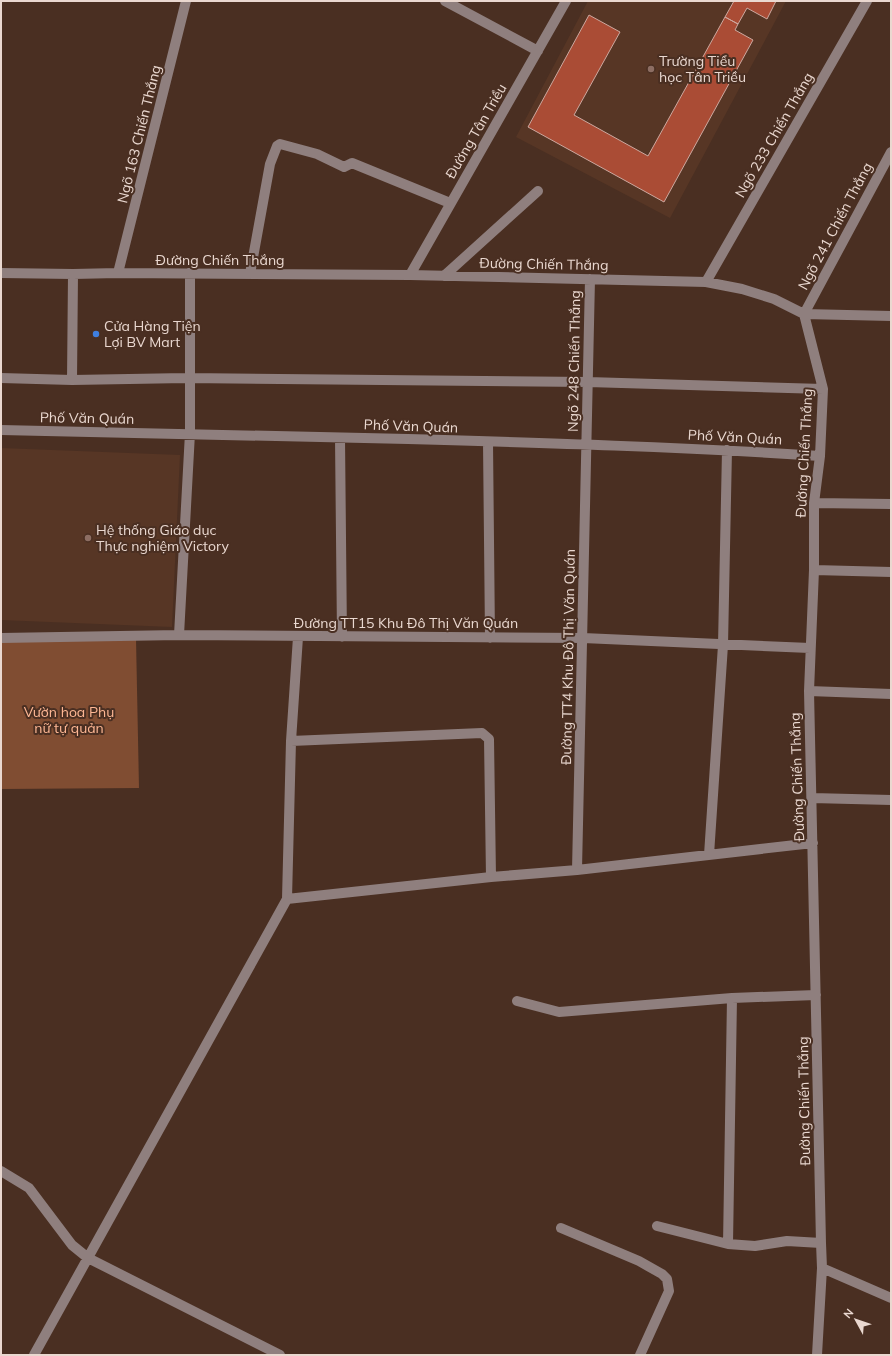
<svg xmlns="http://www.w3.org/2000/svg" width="892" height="1356" font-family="Mulish,sans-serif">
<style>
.built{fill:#573625}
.green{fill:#804d32}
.building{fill:#aa4c35;stroke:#cda89f}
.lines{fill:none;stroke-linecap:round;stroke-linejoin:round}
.minor{stroke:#8f7f7e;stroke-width:10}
.education-dot{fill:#8d6e63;stroke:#4a2f22;stroke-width:1.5}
.shop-dot{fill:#3f7fe0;stroke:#4a2f22;stroke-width:1.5}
.labels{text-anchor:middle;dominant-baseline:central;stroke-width:4;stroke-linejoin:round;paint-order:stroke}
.poi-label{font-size:14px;fill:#ead8d0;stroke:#4a2f22;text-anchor:start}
.street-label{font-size:14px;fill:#ead8d0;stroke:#4a2f22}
.park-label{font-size:14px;fill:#feb794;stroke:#4a2f22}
</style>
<rect width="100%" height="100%" fill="#4a2f22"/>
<path class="built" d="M588 1H786L670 218 516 137Z
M1 448 180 455 172 627 1 620Z"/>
<path class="green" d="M136 639 139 788 1 789V642Z"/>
<path class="building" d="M734 1H776L767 19 747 8 738 24 725 17Z
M589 15 620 32 574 115 648 156 725 17 738 24 735 30 753 40 664 202 528 127Z"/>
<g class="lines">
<path class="minor" d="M445 1 538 51
M1 273 73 274 118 273 410 275 706 282 742 289 774 299 804 314 891 316
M118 273 186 1
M250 274 270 164 277 146 280 144 317 154 344 167 352 163 450 203
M410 275 566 1
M444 276 538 191
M706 282 867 1
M804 314 823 389 820 456 814 503V570L809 691 821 1243 822 1268 817 1355
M804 314 891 152
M1 378 72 380 186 378 588 382 823 389
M72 380 73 274
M1 430C137 433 273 436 408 439 546 443 683 447 820 456
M340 438 342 637
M488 442 490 638
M814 503 891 504
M814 570 891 572
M179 635 190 433V273
M1 638 179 635 583 638 810 648
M809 691 891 694
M291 741 482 733 489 739 491 877
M812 798 891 800
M709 855 723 645 727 450
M577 870 590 279
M287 899 491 877 577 870 813 843
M517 1001 559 1012 732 998 816 995
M1 1171 29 1188 72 1245 88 1258 280 1355
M657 1226 728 1244 755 1246 787 1241 821 1243
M561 1228 639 1261 662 1274 667 1279 669 1291 640 1355
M728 1244 732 998
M822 1268 891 1298
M34 1355 287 899 291 741 298 637"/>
</g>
<g class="education-dot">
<circle cx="651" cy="69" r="4"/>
<circle cx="88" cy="538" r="4"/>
</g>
<circle class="shop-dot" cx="96" cy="334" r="4"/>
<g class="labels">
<g class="poi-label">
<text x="659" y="61">Trường Tiểu<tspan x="659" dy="16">học Tân Triều</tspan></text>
<text x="104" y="326">Cửa Hàng Tiện<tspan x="104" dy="16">Lợi BV Mart</tspan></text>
<text x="96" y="530">Hệ thống Giáo dục<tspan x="96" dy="16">Thực nghiệm Victory</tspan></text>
</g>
<g class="street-label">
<text transform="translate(476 131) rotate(-60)">Đường Tân Triều</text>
<text transform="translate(139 134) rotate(-76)">Ngõ 163 Chiến Thắng</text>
<text transform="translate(774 135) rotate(-60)">Ngõ 233 Chiến Thắng</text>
<text transform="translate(835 226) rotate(-62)">Ngõ 241 Chiến Thắng</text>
<text x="220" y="260">Đường Chiến Thắng</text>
<text transform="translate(544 264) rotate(1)">Đường Chiến Thắng</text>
<text transform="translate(574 361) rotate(-89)">Ngõ 248 Chiến Thắng</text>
<text transform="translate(87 418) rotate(1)">Phố Văn Quán</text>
<text transform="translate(411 426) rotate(2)">Phố Văn Quán</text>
<text transform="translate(735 437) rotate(3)">Phố Văn Quán</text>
<text transform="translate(804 453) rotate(-87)">Đường Chiến Thắng</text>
<text x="406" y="623">Đường TT15 Khu Đô Thị Văn Quán</text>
<text transform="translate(568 657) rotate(-89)">Đường TT4 Khu Đô Thị Văn Quán</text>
<text transform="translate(797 777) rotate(-92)">Đường Chiến Thắng</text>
<text transform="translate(804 1101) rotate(-91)">Đường Chiến Thắng</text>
</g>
<g class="park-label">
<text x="69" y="712">Vườn hoa Phụ<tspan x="69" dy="16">nữ tự quản</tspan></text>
</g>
</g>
<rect width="892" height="1356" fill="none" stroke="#ead8d0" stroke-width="4"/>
<g transform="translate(856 1320) rotate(310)" stroke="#4a2f22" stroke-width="3" paint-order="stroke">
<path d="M0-3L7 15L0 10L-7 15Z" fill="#ead8d0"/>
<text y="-6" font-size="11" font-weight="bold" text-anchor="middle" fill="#ead8d0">N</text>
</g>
</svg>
